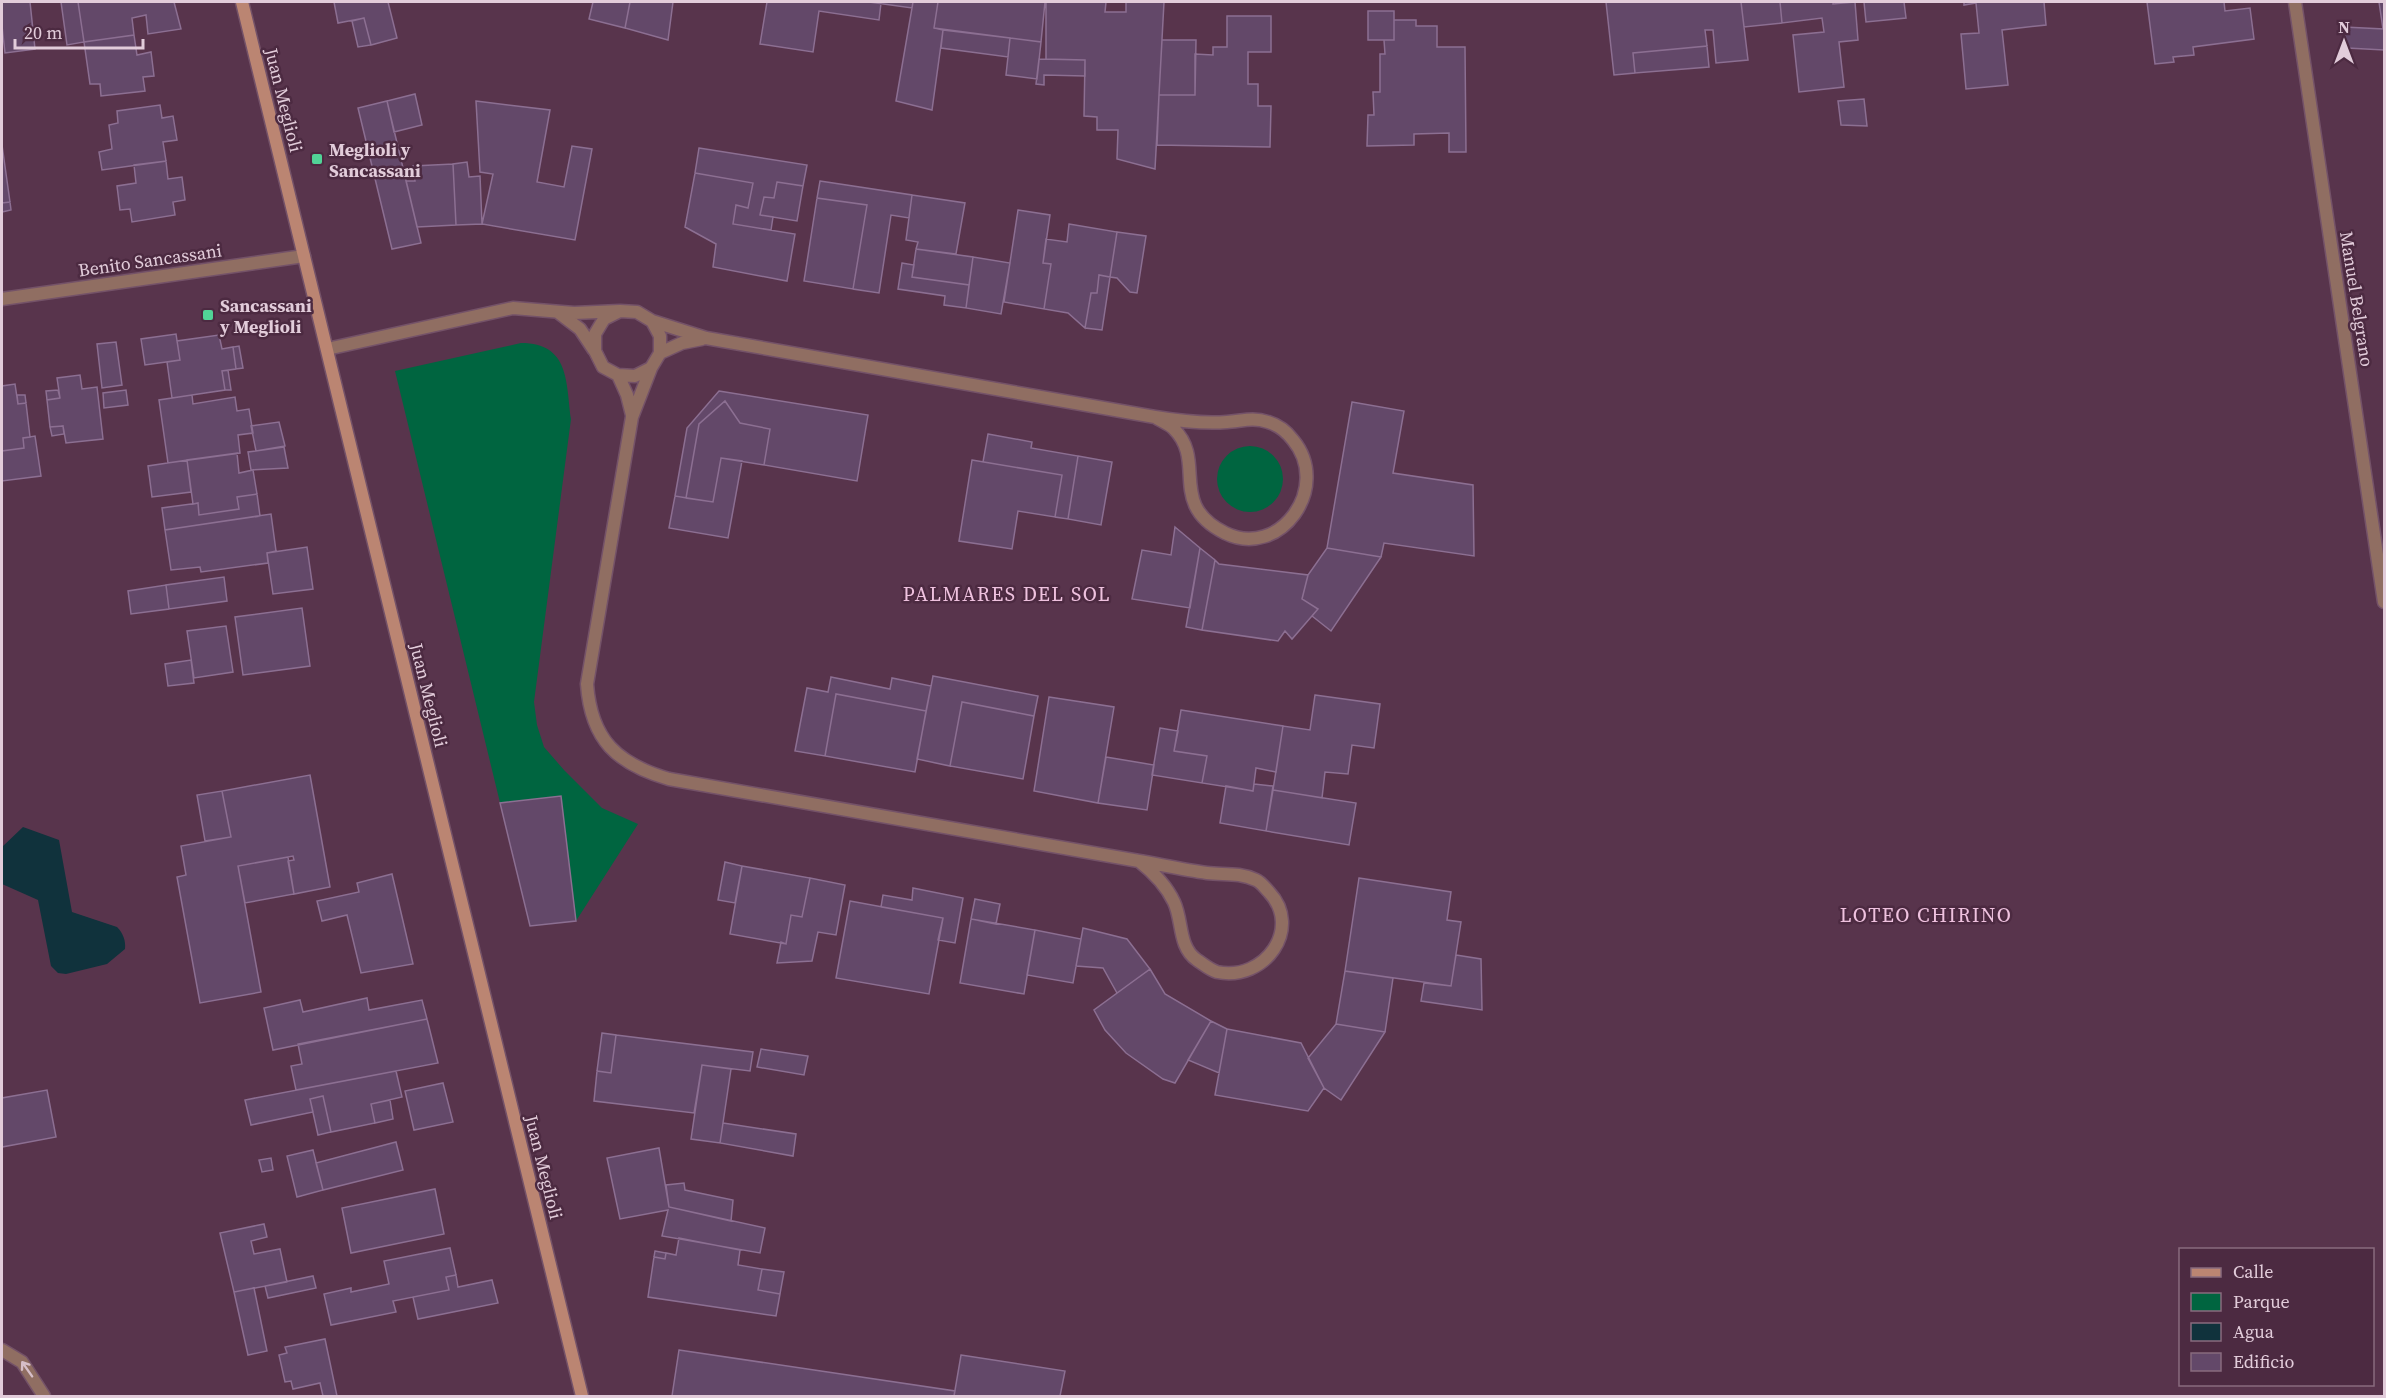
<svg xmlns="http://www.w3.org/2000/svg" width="2386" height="1398" font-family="'Source Serif 4',serif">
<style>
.green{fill:#006540}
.water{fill:#10323c}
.building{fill:#634869;stroke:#8c6f92;stroke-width:1.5}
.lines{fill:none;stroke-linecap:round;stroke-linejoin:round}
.street-casing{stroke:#745268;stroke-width:15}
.secondary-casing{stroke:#745268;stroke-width:15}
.street{stroke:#906e62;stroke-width:12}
.secondary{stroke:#bb8572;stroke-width:12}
.oneway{stroke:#d6bec8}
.poi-dot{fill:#51d397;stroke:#4c2a41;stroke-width:2}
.labels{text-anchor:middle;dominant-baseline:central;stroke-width:5;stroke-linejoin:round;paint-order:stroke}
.street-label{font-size:18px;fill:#e2ccda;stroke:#4c2a41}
.poi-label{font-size:18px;font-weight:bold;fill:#e2ccda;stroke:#4c2a41;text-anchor:start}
.neighbourhood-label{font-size:20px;letter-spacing:1.5px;fill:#efc2df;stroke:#4c2a41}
</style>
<rect width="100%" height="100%" fill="#58344c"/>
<path class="green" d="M521 343C570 343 566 383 571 419L534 702 537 725 544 747 564 770 602 808 638 824 576 921 530 926 395 371Z
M1217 479a33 33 0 1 1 66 0a33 33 0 1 1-66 0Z"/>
<path class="water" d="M23 827 59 840 72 912 117 927C123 933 126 941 125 949L107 964 66 974 58 973 51 966 38 900 2 884V847Z"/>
<path class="building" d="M2 2H30L35 49 5 53 2 26Z
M61 2H81H78L84 42 67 45Z
M78 2H174L181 29 148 34 146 15 132 18 134 35 84 42Z
M334 2H388L397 38 371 45 364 18 338 23Z
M593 2H630L625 28 589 19Z
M630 2H673L668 40 625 28Z
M767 2H869L881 3 879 20 819 11 813 52 760 44Z
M869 2H913L912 8Z
M913 2H938L934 28 943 30 932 110 896 101Z
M938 2H1045L1041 42 934 28Z
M1046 2H1106L1105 12H1126V2H1164L1155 169 1117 159 1118 130H1097V117L1084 116 1085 60 1046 59Z
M1606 2H1741L1748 60 1716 63 1713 30H1705L1707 46 1633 53 1635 73 1614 75Z
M1741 2H1780L1782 23 1744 27Z
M1780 2H1833V4L1855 2 1858 40 1839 42 1844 87 1799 92 1793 35 1824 32 1822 18 1782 23Z
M1864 2H1904L1906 18 1866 22Z
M1964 2H2044L2046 25 2002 30 2008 85 1966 89 1961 34 1979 33 1976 3 1964 5Z
M2147 2H2224L2225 11 2250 8 2254 39 2193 47 2194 55 2173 57 2174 62 2155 64Z
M2379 2H2384V29H2383Z
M1368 11H1394V40H1368Z
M1227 16H1271V52H1248V84H1258V106H1271L1270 147 1157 145 1159 95H1195V54L1213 55V47H1227Z
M364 18 371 45 358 47 352 21Z
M1394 20H1416V26H1437V47H1465L1466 152H1449V133L1414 134V145L1367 146 1368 115H1374L1373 92H1380V54H1385L1384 40H1394Z
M2344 27 2384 29V50L2347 48Z
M943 30 1010 38 1008 57 941 48Z
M134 35 137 55 151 52 154 76 143 77 145 91 101 96 100 84H90L84 42Z
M1010 38 1041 42 1037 79 1006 75Z
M1162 40H1196L1195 95H1159Z
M1707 46 1709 67 1635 73 1633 53Z
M1039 59 1085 60V76L1044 75V85L1036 84Z
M415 94 422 125 394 132 387 101Z
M1864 99 1867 126 1841 125 1838 101Z
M387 101 421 243 392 249 358 108Z
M476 101 550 110 537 182 564 187 572 146 592 149 575 240 482 224 493 174 480 172Z
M160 105 162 118 173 116 177 140 163 142 166 161 102 170 99 152 112 149 109 125 118 123 117 111Z
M2 145 10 202 2 203Z
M699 148 807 165 803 186 777 182 774 198 764 197 760 215 773 217 771 230 733 224 736 205 748 208 753 183 695 173Z
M166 161 168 179 182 177 185 200 173 202 175 215 132 222 130 209 120 210 117 186 136 183 134 165Z
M467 162 469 177 480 176 482 224 456 225 453 164Z
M453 164 456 225 417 227 406 181H415L413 166Z
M695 173 753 183 748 208 736 205 733 224 795 234 787 281 713 267 716 244 685 227Z
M820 181 912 195 909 218 891 215 879 293 853 289 867 205 817 198Z
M777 182 803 186 797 221 760 215 764 197 774 198Z
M912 195 965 203 956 254 916 249 918 242 906 240Z
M817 198 867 205 853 289 804 281Z
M10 202 11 210 2 212V203Z
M1018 210 1050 215 1043 263 1051 264 1044 309 1004 302Z
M1069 224 1117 232 1110 277 1099 275 1097 293H1091L1085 328 1068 313 1044 309 1051 264 1043 263 1046 239 1067 242Z
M1117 232 1146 236 1137 293 1130 292 1117 278 1110 277Z
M916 249 973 257 969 285 912 277Z
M973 257 1010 263 1001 314 966 308Z
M902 263 914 265 912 277 969 285 966 308 944 305 945 296 898 289Z
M1099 275 1110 277 1102 330 1085 328 1091 293H1097Z
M176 334 180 360 145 365 141 339Z
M219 335 222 349 233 347 236 369 222 371 225 390 172 398 167 362 180 360 177 341Z
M116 342 122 385 102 388 97 344Z
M239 346 243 368 236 369 233 347Z
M228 370 231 390H225L222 371Z
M80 375 82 389 97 387 103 439 66 443 63 426 50 427 47 400 60 398 57 378Z
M15 384 18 404 26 403 30 437 23 438 24 448 2 451V386Z
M58 390 60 398 47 400 46 391Z
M126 390 128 405 104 408 103 393Z
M719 391 868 415 857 481 764 465 770 429 740 423 725 401 699 424 686 498 675 496 687 428Z
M17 395H25L26 403 18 404Z
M192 395 193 404 235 397 237 411 249 409 253 433 238 435 240 453 168 463 159 400Z
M725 401 740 423 770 429 764 465 721 458 713 502 686 498 699 424Z
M1352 402 1404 411 1393 473 1473 485 1474 556 1384 543 1381 557 1327 548Z
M279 422 285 446 256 451 251 426Z
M63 426 64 434 52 436 50 427Z
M988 434 1032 442 1031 448 1078 456 1068 519 1055 517 1062 475 983 462Z
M35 436 41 476 2 481V451L24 448 23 438Z
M284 447 288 468 251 470 248 452Z
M237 453 239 473 253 470 257 494 237 497 239 509 199 515 198 503 193 504 187 460Z
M1078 456 1112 462 1101 525 1068 519Z
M721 458 742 461 728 538 669 528 675 496 713 502Z
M187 460 191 492 152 497 148 466Z
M972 460 1062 475 1055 517 1018 511 1012 549 959 541Z
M257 494 260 516 165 530 162 508 198 503 199 515 239 509 237 497Z
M271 514 276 551 267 553 268 563 201 572 200 567 171 570 165 530Z
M1175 527 1200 548 1190 608 1132 599 1142 550 1171 555Z
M307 547 313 589 273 594 267 553Z
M1200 548 1215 560 1202 630 1186 627Z
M1327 548 1381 557 1331 631 1312 616 1318 609 1302 599 1308 575Z
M1215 560 1219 564 1308 575 1302 599 1318 609 1292 639 1285 631 1278 641 1202 630Z
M224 577 227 601 169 609 166 585Z
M166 585 169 609 131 614 128 591Z
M302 608 310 666 243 675 235 617Z
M226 626 233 672 194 678 187 631Z
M191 660 194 683 168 686 165 664Z
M933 676 1038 696 1034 716 962 702 950 766 917 759Z
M831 677 890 689 892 678 931 686 926 711 836 694 825 756 795 751 807 688 828 692Z
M836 694 926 711 915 772 825 756Z
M1315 695 1380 704 1374 748 1352 745 1348 774 1325 772 1322 798 1273 790 1283 726 1310 730Z
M1049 697 1114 707 1098 803 1034 791Z
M962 702 1034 716 1023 779 950 766Z
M1181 710 1283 726 1276 772 1256 768 1253 791 1202 783 1207 756 1174 751Z
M1160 728 1178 731 1174 751 1207 756 1202 783 1152 775Z
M1106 757 1154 765 1147 810 1098 803Z
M310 775 330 887 294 894 288 861 294 860 293 856 238 866 261 992 200 1003 177 877 186 875 181 846 231 837 222 791Z
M1254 784 1273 786 1266 831 1220 823 1226 786 1253 791Z
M1273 790 1356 803 1349 845 1266 831Z
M222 791 231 837 205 841 197 795Z
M561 796 576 921 530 926 500 803Z
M288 857 294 894 245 903 238 866Z
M725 862 742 866 735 903 718 900Z
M742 866 810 878 802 917 791 915 786 944 730 934Z
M392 874 413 964 361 973 347 915 322 921 317 901 359 892 357 883Z
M810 878 845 885 836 935 818 932 812 961 777 963 781 942 786 944 791 915 802 917Z
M1359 878 1451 892 1447 920 1461 922 1451 986 1345 971Z
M913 888 963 898 955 943 938 940 943 918 881 907 883 895 912 900Z
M975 899 1000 904 996 924 971 919Z
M850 901 943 918 929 994 836 978Z
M971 919 1035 930 1024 994 960 983Z
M1083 928 1127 939 1150 969 1117 993 1103 968 1076 966Z
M1035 930 1081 939 1073 983 1027 975Z
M1456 955 1481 959 1482 1010 1421 1001 1424 983 1451 986Z
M1150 969 1165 994 1211 1021 1175 1083 1163 1079 1126 1053 1105 1030 1094 1010Z
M1345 971 1393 978 1385 1032 1336 1024Z
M367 998 369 1010 422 1000 427 1019 273 1050 264 1008 300 1000 303 1012Z
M427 1019 438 1063 296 1090 291 1066 302 1064 298 1044Z
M1211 1021 1227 1029 1219 1073 1188 1060Z
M1336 1024 1385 1032 1341 1100 1324 1088 1308 1058Z
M1227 1029 1301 1043 1324 1088 1308 1111 1215 1095Z
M602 1033 616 1035 611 1073 597 1071Z
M616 1035 753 1052 750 1071 702 1065 694 1113 594 1101 597 1071 611 1073Z
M761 1049 808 1056 804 1075 757 1067Z
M702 1065 731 1069 720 1143 691 1139Z
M396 1071 402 1097 371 1104 375 1123 331 1132 323 1096 310 1099 313 1112 251 1125 245 1100Z
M443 1083 453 1122 414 1130 405 1091Z
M47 1090 56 1137 2 1147V1098Z
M323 1096 331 1132 318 1135 310 1099Z
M390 1100 393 1119 375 1123 371 1104Z
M723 1123 796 1134 793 1156 720 1143Z
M396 1142 403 1170 323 1190 316 1163Z
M659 1148 669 1207 765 1228 760 1253 662 1236 668 1210 620 1219 607 1158Z
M313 1150 323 1190 297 1197 287 1156Z
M271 1158 273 1170 262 1172 259 1160Z
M684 1183 685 1190 733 1200 731 1221 669 1207 666 1185Z
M435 1189 444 1234 351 1253 342 1208Z
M264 1224 267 1237 251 1241 254 1254 280 1249 287 1282 234 1292 220 1233Z
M679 1238 740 1250 738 1265 762 1269 758 1290 780 1294 776 1316 648 1297 654 1257 665 1259 666 1253 676 1255Z
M450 1248 456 1275 446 1277 449 1290 393 1301 396 1312 331 1325 324 1294 351 1288V1292L389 1284 384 1261Z
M655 1251 666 1253 665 1259 654 1257Z
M762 1269 784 1272 780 1294 758 1290Z
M456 1275 458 1287 492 1280 498 1303 418 1319 413 1297 449 1290 446 1277Z
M313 1276 316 1288 268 1298 265 1286Z
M254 1288 267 1351 248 1355 234 1292Z
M325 1339 337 1396H323L320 1383 293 1389 291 1381 285 1382 279 1355 287 1353 285 1347Z
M679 1350 955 1391 954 1396H672Z
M961 1355 1065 1371 1060 1396H954Z"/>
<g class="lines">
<defs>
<path id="street" d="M2295 2 2384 602
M2 299 304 256
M559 313 580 329 594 350
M652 321 706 338 1155 417C1179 421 1203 424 1227 422 1242 421 1253 417 1268 422 1278 425 1287 432 1293 440 1332 487 1280 560 1225 533 1167 504 1207 462 1174 429 1170 424 1161 421 1155 417
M327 349 513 308 574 313 620 311 637 312 652 321 660 336V353L651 368 635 376 618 375 603 367 595 351V334L604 319 620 311
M660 353 682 343 702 339
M651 368 632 417 587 684C591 740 617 764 669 779L1139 861C1162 865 1184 870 1207 873 1224 875 1239 872 1256 880 1261 882 1265 888 1269 892 1303 928 1265 982 1217 972 1210 970 1203 964 1197 960 1178 947 1183 921 1174 902 1166 885 1153 872 1139 861
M618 375 627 395 632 415
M2 1350 22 1362 44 1396"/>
<path id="secondary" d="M242 2 582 1396"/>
</defs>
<use href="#street" class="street-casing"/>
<use href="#secondary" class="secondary-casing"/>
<use href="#street" class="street"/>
<use href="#secondary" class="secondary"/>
</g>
<defs><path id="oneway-shaft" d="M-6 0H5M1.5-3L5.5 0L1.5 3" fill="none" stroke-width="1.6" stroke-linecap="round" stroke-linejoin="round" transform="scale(1.5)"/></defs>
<use class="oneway" href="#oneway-shaft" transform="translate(27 1369) rotate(-125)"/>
<g class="poi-dot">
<rect x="311" y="153" width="12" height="12" rx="3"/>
<rect x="202" y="309" width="12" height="12" rx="3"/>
</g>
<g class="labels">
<g class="street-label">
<text transform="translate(284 100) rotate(76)">Juan Meglioli</text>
<text transform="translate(150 260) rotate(-8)">Benito Sancassani</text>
<text transform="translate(2357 299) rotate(81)">Manuel Belgrano</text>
<text transform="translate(429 695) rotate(76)">Juan Meglioli</text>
<text transform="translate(544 1167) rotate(76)">Juan Meglioli</text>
</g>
<g class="poi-label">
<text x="329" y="149">Meglioli y<tspan x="329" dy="21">Sancassani</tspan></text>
<text x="220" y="305">Sancassani<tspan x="220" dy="21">y Meglioli</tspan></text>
</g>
<g class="neighbourhood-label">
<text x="1007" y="594">PALMARES DEL SOL</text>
<text x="1926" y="915">LOTEO CHIRINO</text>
</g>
</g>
<rect width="2386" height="1398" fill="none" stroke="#e2ccda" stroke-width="6"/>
<rect x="2179" y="1248" width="195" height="138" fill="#4c2a41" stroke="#886b7e" stroke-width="1.5"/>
<rect x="2191" y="1268" width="30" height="9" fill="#bb8572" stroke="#886b7e" stroke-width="1.5"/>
<text x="2233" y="1278" font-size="18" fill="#e2ccda">Calle</text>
<rect x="2191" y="1293" width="30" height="18" fill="#006540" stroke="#886b7e" stroke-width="1.5"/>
<text x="2233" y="1308" font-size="18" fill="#e2ccda">Parque</text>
<rect x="2191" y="1323" width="30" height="18" fill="#10323c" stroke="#886b7e" stroke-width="1.5"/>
<text x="2233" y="1338" font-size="18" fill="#e2ccda">Agua</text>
<rect x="2191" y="1353" width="30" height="18" fill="#634869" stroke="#886b7e" stroke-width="1.5"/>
<text x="2233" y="1368" font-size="18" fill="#e2ccda">Edificio</text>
<g transform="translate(2344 42)" stroke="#4c2a41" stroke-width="4.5" paint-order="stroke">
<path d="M0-4.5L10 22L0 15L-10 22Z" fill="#e2ccda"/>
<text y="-9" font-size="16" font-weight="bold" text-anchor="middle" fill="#e2ccda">N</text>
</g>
<path d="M15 39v9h128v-9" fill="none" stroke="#e2ccda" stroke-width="3"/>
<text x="24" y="39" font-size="18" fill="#e2ccda" stroke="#4c2a41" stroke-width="4.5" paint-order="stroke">20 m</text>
</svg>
